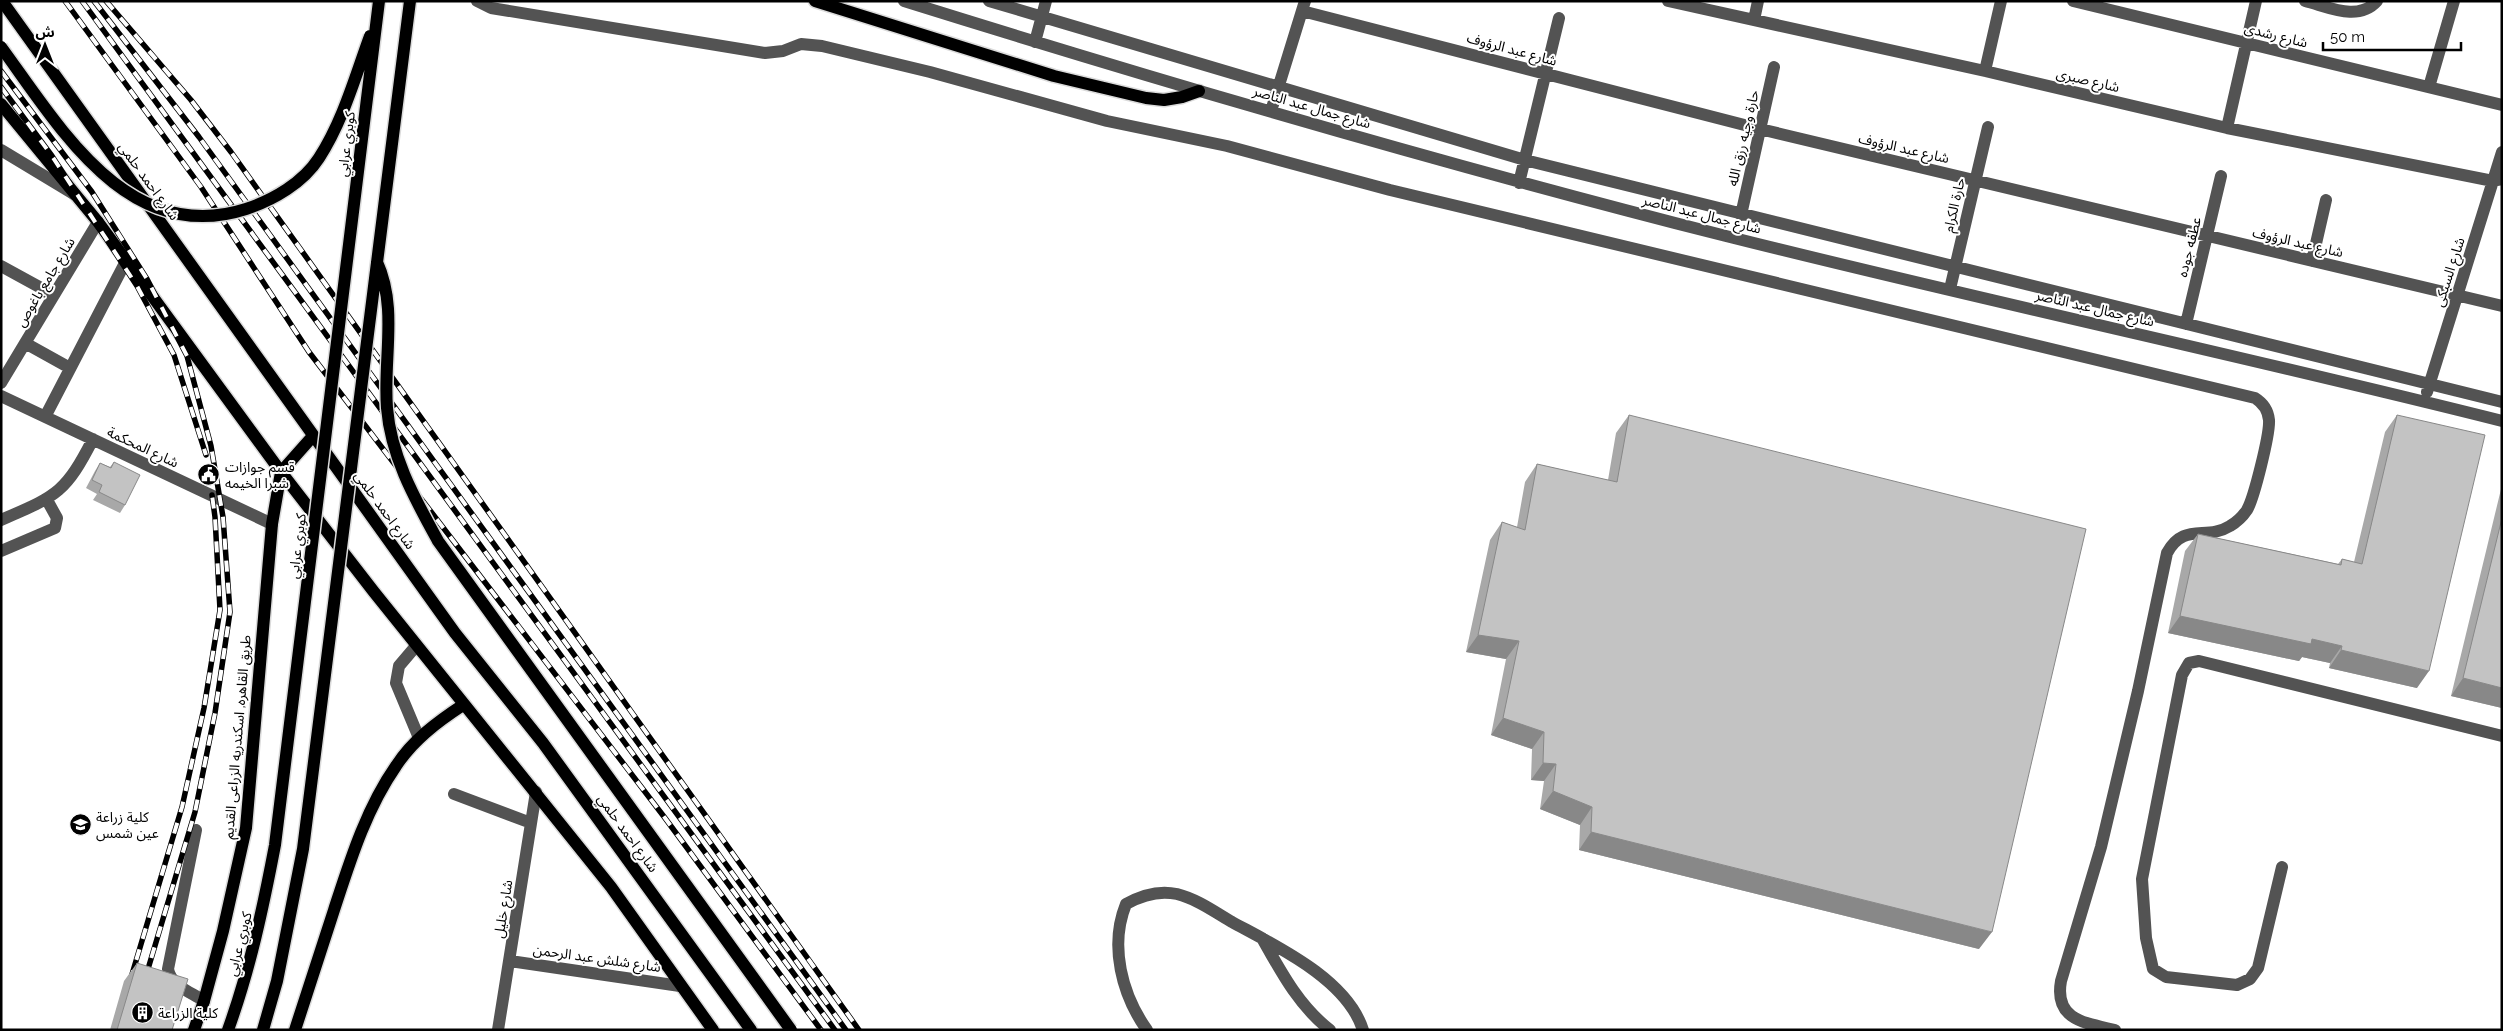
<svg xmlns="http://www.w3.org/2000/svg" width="2503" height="1031" font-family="Raleway,'Noto Sans Arabic',sans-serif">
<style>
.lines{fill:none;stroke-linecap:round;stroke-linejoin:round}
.major-casing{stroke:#dbdbdb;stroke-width:15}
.minor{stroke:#535353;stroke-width:12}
.major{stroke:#000;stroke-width:12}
.rail-casing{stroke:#000;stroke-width:5.5}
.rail{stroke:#fff;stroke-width:4;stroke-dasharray:11;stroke-linecap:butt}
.major-bridge-casing{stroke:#dbdbdb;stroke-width:15;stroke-linecap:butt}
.major-bridge{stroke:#000;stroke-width:12}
.wall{fill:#a8a8a8}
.shaded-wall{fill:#888}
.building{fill:#c3c3c3;stroke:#888}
.labels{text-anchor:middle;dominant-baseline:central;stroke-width:4;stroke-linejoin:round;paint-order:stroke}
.street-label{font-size:14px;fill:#000;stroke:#fff}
.poi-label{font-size:14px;fill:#000;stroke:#fff;text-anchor:start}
</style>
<rect width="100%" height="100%" fill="#fff"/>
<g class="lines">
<defs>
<path id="major" d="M2 1 455 633 543 743 751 1030
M815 1 1054 76 1146 98 1164 100 1182 97 1199 91
M1 104 98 222 281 472 374 592 611 887 713 1030
M194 1030 204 1001 223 931 246 828 272 524 281 472 313 436
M295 1030C308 990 321 950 334 910 350 861 366 809 396 766 413 740 437 722 463 705"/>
</defs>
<use href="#major" class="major-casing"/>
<path class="minor" d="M477 1 491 8 765 53 783 51 801 44 822 46 930 72 1107 121 1227 146 1390 190 2255 398C2263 403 2268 410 2269 420 2270 434 2254 498 2247 510 2243 516 2237 522 2230 526 2206 541 2184 522 2167 553L2138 691 2101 847 2061 981C2054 1020 2085 1023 2115 1030
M904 1C1176 86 1450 166 1726 236 1984 301 2244 356 2502 421
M989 1 1525 160 2502 402
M1668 1 1985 71 2227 128 2493 181 2502 179
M2073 1 2502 105
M2305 1C2329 7 2358 22 2377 1
M1302 11 1760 129 2502 306
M1754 20 1758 1
M1035 42 1046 1
M1985 71 2001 1
M2429 87 2454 1
M1271 111 1305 1
M2227 128 2256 1
M1 150 74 194
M1519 183 1559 18
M1741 215 1774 67
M2312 261 2326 200
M1 266 54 295
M1950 289 1988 127
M2186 324 2221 176
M25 343 70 368
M1 383 98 222
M2427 392 2502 152
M1 396 272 524
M45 417 126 261
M1 520C56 496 65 494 93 439
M1 551 55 528 57 518 47 500
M416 646 399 666 396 683 419 738
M454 794 531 823
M196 830 168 969C171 986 191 992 204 1001
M2282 867 2258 968 2250 979 2237 985 2166 977 2153 969 2146 938 2142 879 2182 675 2189 663 2199 661 2502 736
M1262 938C1281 972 1299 1006 1330 1030
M510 961 680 986
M498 1030 536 792
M1147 1030C1122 995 1109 946 1126 904 1142 895 1159 890 1177 894 1197 899 1215 912 1232 922 1276 946 1347 979 1363 1030"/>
<use href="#major" class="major"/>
<defs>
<path id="rail" d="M65 1 201 187 309 352 665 818 821 1030
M82 1 835 1030
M94 1 199 137 846 1030
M106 1 191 100 231 152 859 1030
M1 71 92 192 147 279 187 356 211 446 223 517 230 612 215 713 195 812 145 979
M1 87 52 156 137 286 174 355 206 455
M130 981 182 807 204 708 220 610 215 517 212 495"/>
</defs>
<use href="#rail" class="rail-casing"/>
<use href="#rail" class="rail"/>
<defs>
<path id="major-bridge" d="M1 47C59 126 128 247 246 209 273 200 303 183 319 158 343 121 355 77 370 36
M377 262C398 308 383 359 387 408 391 457 415 499 438 541L791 1030
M228 1030C250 969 263 908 275 845L379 1
M263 1030 277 981 303 849 410 1"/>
</defs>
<use href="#major-bridge" class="major-bridge-casing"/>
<use href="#major-bridge" class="major-bridge"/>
</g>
<path class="wall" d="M1629 415 1979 949 1579 850 1580 825 1540 809 1544 781 1531 780 1532 749 1491 735 1506 659 1466 652 1490 540 1502 522 1517 527 1525 482 1537 464 1608 480 1616 433Z
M2397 415 2417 688 2329 668 2330 663 2302 657 2299 661 2168 633 2185 551 2198 534 2338 564 2342 559 2354 562 2385 432Z
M114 462 125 505 120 513 93 500 97 494 86 488 95 471 100 463 110 467Z
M2502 485V708L2451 696Z
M137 963 172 1030H110L124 981Z"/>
<path class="shaded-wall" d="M2180 616 2312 639 2342 646 2330 663 2302 657 2299 661 2168 633Z
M1478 635 1519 641 1506 659 1466 652Z
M2341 650 2429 671 2417 688 2329 668Z
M2463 678 2502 688V708L2451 696Z
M1503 718 1544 732 1532 749 1491 735Z
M1543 763 1556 764 1544 781 1531 780Z
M1553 791 1592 807 1580 825 1540 809Z
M1591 832 1992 932 1979 949 1579 850Z"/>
<path class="building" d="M1629 415 2086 529 1992 932 1591 832 1592 807 1553 791 1556 764 1543 763 1544 732 1503 718 1519 641 1478 635 1502 522 1525 530 1537 464 1617 482Z
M2397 415 2485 435 2429 671 2341 650 2342 646 2312 639 2311 644 2180 616 2198 534 2341 565 2342 559 2362 564Z
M114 462 140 475 125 505 99 492 102 485 92 480 100 463 111 468Z
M2502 518V688L2463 678Z
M137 963 188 979 172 1030H117Z"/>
<defs>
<symbol id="civic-disc" viewBox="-11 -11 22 22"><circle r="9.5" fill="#000" stroke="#fff"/><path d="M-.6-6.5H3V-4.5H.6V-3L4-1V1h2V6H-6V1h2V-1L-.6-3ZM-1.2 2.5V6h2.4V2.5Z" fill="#fff"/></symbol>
<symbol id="university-disc" viewBox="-11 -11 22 22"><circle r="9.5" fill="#000" stroke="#fff"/><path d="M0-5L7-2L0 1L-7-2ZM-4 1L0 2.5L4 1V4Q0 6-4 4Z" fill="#fff"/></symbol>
<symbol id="building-disc" viewBox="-11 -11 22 22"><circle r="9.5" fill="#000" stroke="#fff"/><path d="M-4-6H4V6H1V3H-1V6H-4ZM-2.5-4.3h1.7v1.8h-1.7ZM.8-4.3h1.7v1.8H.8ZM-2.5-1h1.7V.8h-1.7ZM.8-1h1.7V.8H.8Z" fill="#fff"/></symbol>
</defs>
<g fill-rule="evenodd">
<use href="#civic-disc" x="196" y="462" width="25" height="25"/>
<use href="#university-disc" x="68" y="812" width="25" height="25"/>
<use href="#building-disc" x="130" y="1000" width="25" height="25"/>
</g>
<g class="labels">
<g class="street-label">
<text transform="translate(2276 35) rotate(14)">شارع رشدى</text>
<text transform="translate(1512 49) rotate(15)">شارع عبد الرؤوف</text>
<text transform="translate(2088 80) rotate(13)">شارع صبرى</text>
<text transform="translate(1312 107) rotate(16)">شارع جمال عبد الناصر</text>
<text transform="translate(1743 138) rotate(-77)">حارة وجيه رزق الله</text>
<text transform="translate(346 144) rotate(-83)">كوبري عرابي</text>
<text transform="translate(1904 148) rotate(13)">شارع عبد الرؤوف</text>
<text transform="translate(149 181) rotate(54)">شارع احمد حلمي</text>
<text transform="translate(1954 205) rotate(-77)">حارة الكرام</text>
<text transform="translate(1702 214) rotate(14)">شارع جمال عبد الناصر</text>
<text transform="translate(2298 242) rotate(13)">شارع عبد الرؤوف</text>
<text transform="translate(2189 247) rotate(-76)">عطفه جوده</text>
<text transform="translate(2449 272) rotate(-72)">شارع السبكى</text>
<text transform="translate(45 282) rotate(-59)">شارع جامع باغوص</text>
<text transform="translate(2095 308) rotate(13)">شارع جمال عبد الناصر</text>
<text transform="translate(143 447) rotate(25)">شارع المحكمة</text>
<text transform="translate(385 510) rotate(54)">شارع احمد حلمي</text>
<text transform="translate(297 546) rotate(-83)">كوبري عرابي</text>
<text transform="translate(237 737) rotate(-85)">طريق القاهره, اسكندريه الزراعى القديم</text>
<text transform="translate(628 833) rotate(54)">شارع احمد حلمي</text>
<text transform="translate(503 909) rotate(-81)">شارع خليل</text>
<text transform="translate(239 944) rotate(-76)">كوبري عرابي</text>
<text transform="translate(597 958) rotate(8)">شارع شلش عبد الرحمن</text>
</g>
<g class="poi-label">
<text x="225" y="467">قسم جوازات<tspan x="225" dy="16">شبرا الخيمه</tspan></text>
<text x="96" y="817">كلية زراعة<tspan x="96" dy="16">عين شمس</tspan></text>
<text x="158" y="1013">كلية الزراعة</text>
</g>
</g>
<rect width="2503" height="1031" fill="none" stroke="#000000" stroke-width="5"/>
<g transform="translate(45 45)" stroke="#ffffff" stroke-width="4" paint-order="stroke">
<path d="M0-4L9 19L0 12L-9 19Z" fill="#000000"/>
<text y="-8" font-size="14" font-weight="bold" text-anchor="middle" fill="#000000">ش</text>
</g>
<path d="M2323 42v8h138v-8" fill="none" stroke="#000000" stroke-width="2.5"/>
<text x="2330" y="42" font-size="15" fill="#000000" stroke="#ffffff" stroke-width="4" paint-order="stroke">50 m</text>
</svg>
